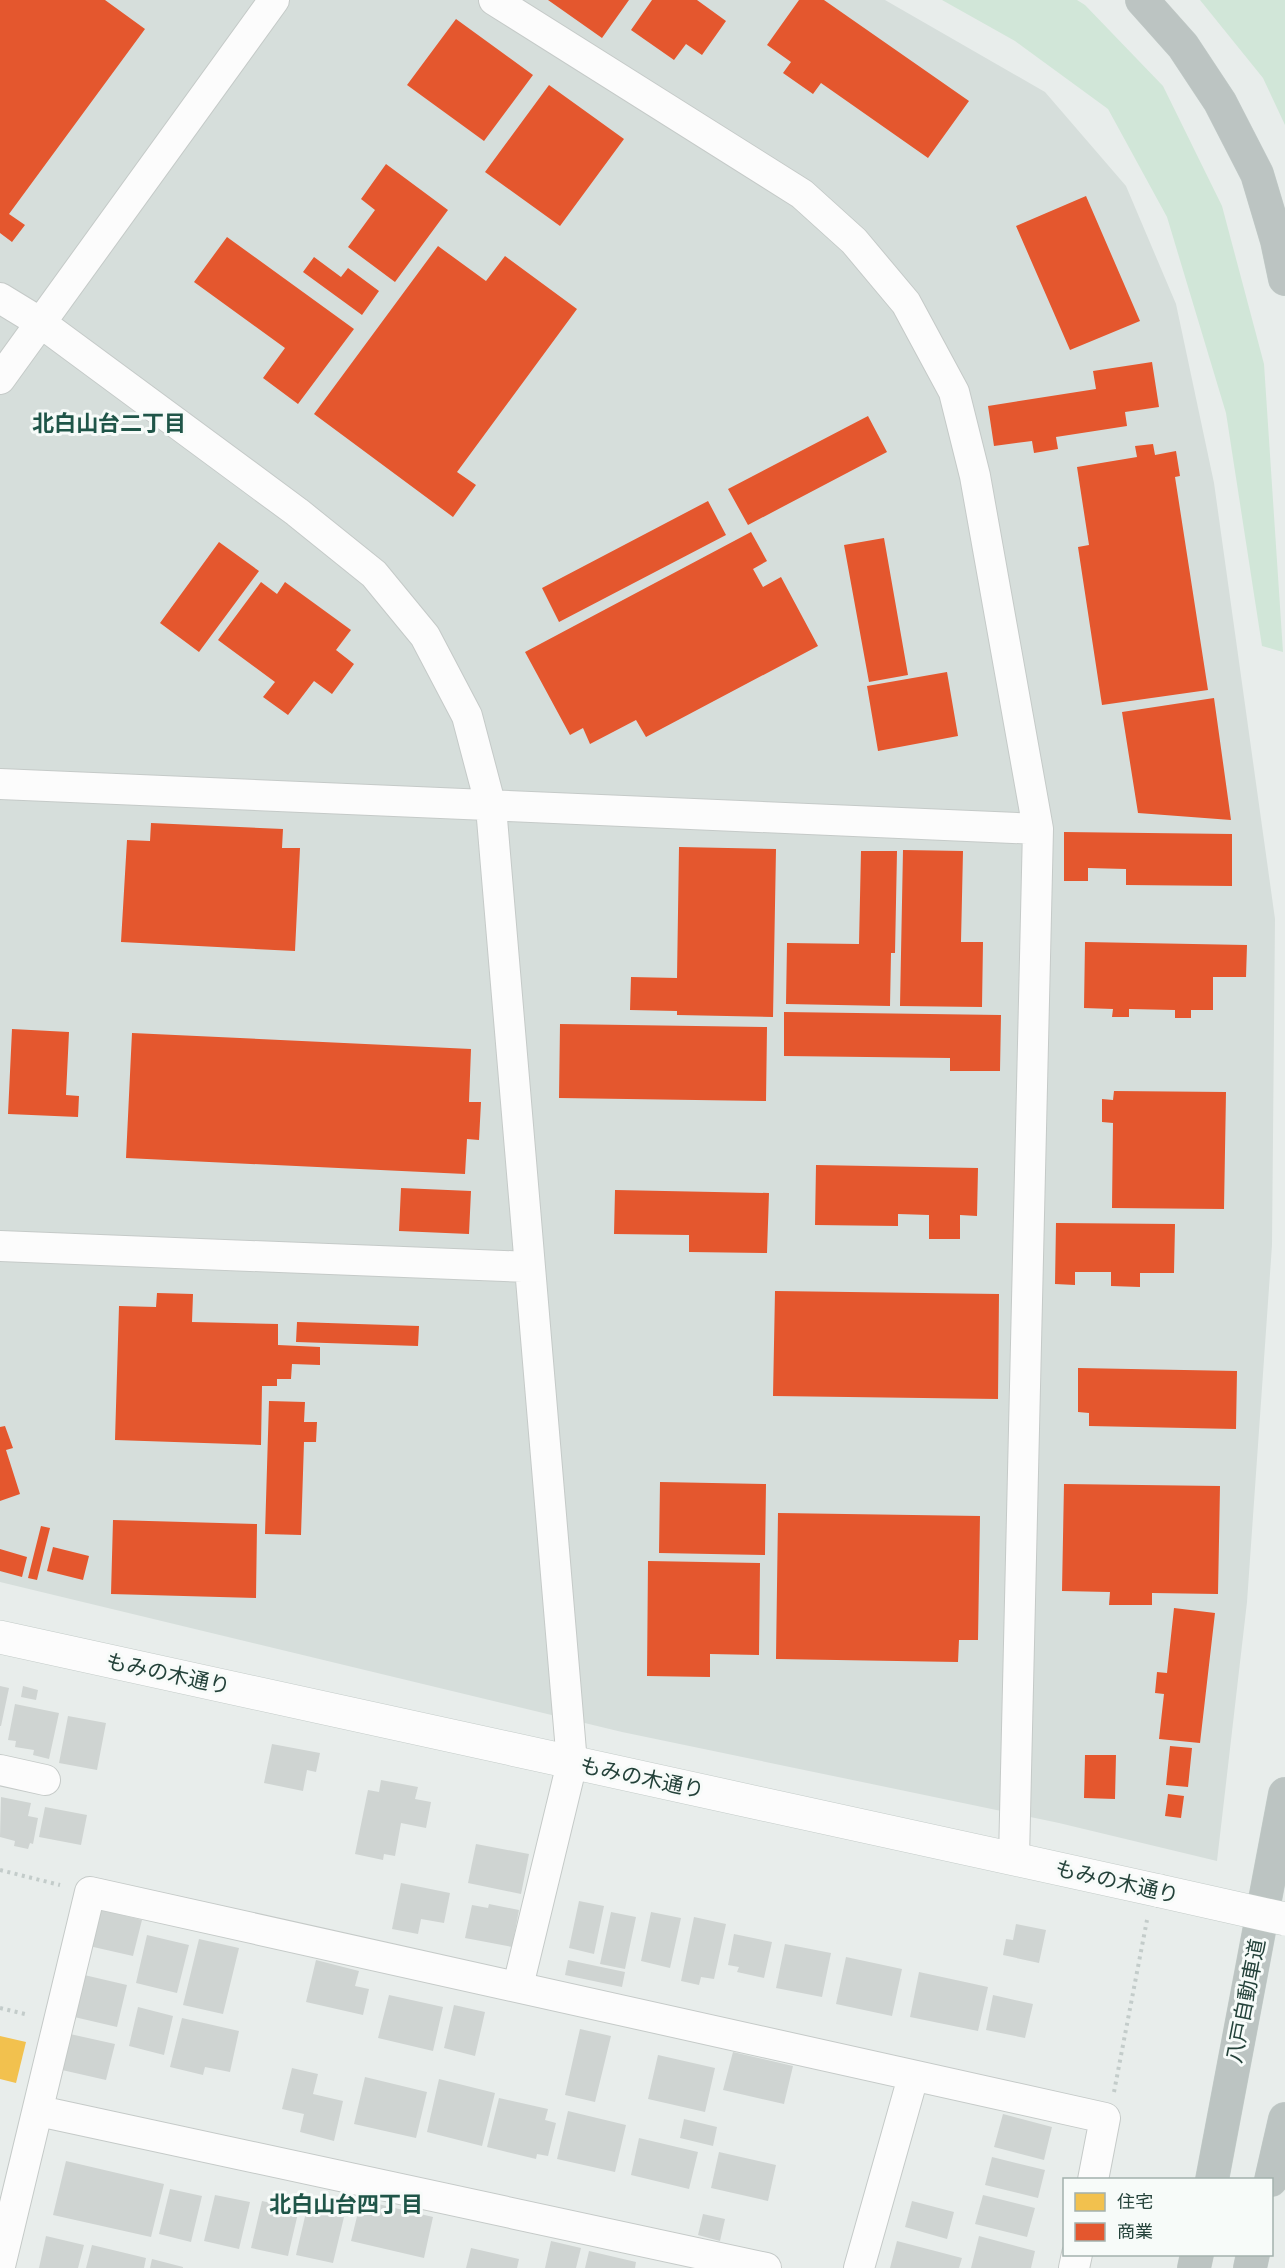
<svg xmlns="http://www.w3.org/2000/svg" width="1285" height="2268" font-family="'Fira Sans','Noto Sans JP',sans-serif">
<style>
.built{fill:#d6dedb}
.green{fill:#d1e6d8}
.homes{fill:#f2c14e}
.shops{fill:#e4572e}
.building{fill:#cfd4d2}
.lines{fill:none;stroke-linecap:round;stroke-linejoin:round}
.street-casing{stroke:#c5cac8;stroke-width:32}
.secondary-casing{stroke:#c3cbc8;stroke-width:34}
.highway-casing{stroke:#c3ccc9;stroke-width:34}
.path{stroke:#c3ccca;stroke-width:4;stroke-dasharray:3 4.5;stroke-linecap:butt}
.street{stroke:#fcfcfc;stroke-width:30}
.secondary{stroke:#fcfcfc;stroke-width:33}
.highway{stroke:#bcc4c2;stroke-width:33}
.secondary-bridge-casing{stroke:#c3cbc8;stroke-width:34;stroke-linecap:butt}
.secondary-bridge{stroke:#fcfcfc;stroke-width:33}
.labels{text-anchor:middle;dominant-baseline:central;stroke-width:6;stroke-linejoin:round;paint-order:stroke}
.street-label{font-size:21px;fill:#24423a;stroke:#f7fbf9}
.neighbourhood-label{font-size:22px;font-weight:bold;fill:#1f5548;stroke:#f7fbf9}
</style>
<rect width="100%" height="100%" fill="#e8edeb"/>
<path class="built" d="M0 0H885L1045 92 1126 186 1176 304 1214 483 1275 919 1272 1245 1247 1602 1217 1861 1059 1823 622 1732 0 1582Z"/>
<path class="green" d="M942 0H1077L1085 5 1163 86 1222 206 1264 364 1283 652 1262 646 1226 413 1167 217 1108 109 1015 41Z
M1200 0H1285V125L1263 78Z"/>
<path class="homes" d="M0 2036 26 2042 16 2083 0 2079Z"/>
<path class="shops" d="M0 0H105L145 29 9 214 25 225 12 242 0 233Z
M548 0H629L602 38Z
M652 0H697L726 21 702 55 686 44 674 60 631 30Z
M799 0H824L969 101 928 158 821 83 813 94 783 73 791 62 767 45Z
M456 19 533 75 484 141 407 85Z
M549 85 624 139 560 226 485 172Z
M386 164 448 210 395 282 348 247 375 210 361 199Z
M1086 196 1140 321 1070 350 1016 226Z
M227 237 354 329 298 404 263 378 285 348 194 282Z
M438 246 486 281 505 256 577 309 457 472 476 485 453 517 314 414Z
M314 257 341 277 348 268 379 291 362 315 303 272Z
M1152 362 1159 407 1125 412 1127 426 1056 437 1058 449 1034 453 1032 441 994 446 988 406 1096 389 1093 371Z
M868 416 887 452 748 525 728 489Z
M1153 444 1155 455 1176 451 1180 476 1175 477 1208 690 1102 705 1078 547 1089 545 1077 467 1137 457 1135 446Z
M708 501 726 535 559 622 542 588Z
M751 532 767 561 753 569 763 587 781 577 818 646 646 737 636 720 590 744 583 728 570 735 525 652Z
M884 538 908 675 869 682 844 545Z
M219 542 259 571 199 652 160 623Z
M261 582 277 594 285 582 351 630 336 650 354 664 332 694 314 681 288 715 263 697 275 682 218 640Z
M947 672 958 736 878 751 867 686Z
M1214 698 1231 820 1138 813 1122 712Z
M151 823 283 829 282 848H300L295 951 121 942 127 840 150 841Z
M1064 832 1232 834V886L1126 885V869L1088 868V881H1064Z
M679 847 776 849 773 1017 677 1015V1011L630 1010 631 977 677 978Z
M903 850 963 851 961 942H983L982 1007 900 1006Z
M861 851H897L895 953H891L890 1006 786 1004 787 943 859 944Z
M1085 942 1247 945 1246 977H1213V1010H1191V1018H1175V1010L1129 1009V1017H1112L1113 1009 1084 1008Z
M784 1012 1001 1015 1000 1071H950V1058L784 1056Z
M560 1024 767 1027 766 1101 559 1098Z
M12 1029 69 1032 66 1095 79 1096 78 1117 8 1114Z
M132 1033 471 1049 469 1102H481L479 1140 467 1139 465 1174 126 1158Z
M1114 1091 1226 1092 1224 1209 1112 1208 1113 1123 1102 1122V1099L1113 1100Z
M816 1165 978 1168 977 1216 960 1215V1239H929V1215L898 1214V1226L815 1225Z
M401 1188 471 1191 469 1234 399 1231Z
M615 1190 769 1193 767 1253 689 1252V1235L614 1234Z
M1056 1223 1175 1224 1174 1273H1140V1287L1111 1286V1272H1075V1285L1055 1284Z
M775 1291 999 1294 998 1399 773 1396Z
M157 1293 193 1294 192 1322 278 1324V1345L320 1347V1365L292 1364 291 1379H277V1386H262L261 1445 115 1440 119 1306 156 1307Z
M297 1322 419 1326 418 1346 296 1342Z
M1078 1368 1237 1371 1236 1429 1089 1426V1413L1078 1412Z
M269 1401 305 1402 304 1422H317L316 1442H304L301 1535 265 1534Z
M5 1426 13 1448 6 1450 20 1494 0 1501V1427Z
M660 1482 766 1484 765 1555 659 1553Z
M1064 1484 1220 1486 1218 1594 1152 1593V1605H1109L1110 1592 1062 1591Z
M778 1513 980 1516 978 1640H959L958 1662 776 1659Z
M113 1520 257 1524 256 1598 111 1594Z
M41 1526 50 1528 37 1580 28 1578Z
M53 1547 89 1556 83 1580 47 1571Z
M0 1549 27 1557 22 1577 0 1571Z
M648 1561 760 1563 759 1655 710 1654V1677L647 1676Z
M1174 1608 1215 1613 1200 1743 1159 1739 1164 1694 1155 1693 1157 1672 1167 1673Z
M1170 1746 1192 1748 1188 1787 1166 1785Z
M1085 1755H1116L1115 1799 1084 1798Z
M1168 1794 1184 1796 1181 1818 1165 1816Z"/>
<path class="building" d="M0 1686 9 1688 1 1726H0Z
M23 1686 38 1690 36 1700 21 1697Z
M15 1704 59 1713 49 1759 33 1755 34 1750 15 1747 16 1741 8 1740Z
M68 1716 106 1723 97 1770 59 1763Z
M272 1744 320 1753 316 1772 307 1770 303 1791 264 1783Z
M381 1780 418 1787 415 1799 431 1802 426 1828 401 1823 395 1856 384 1854 383 1860 355 1854 368 1790 379 1792Z
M1 1797 31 1803 28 1816 38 1818 33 1844 30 1843 28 1849 14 1846 15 1841 0 1837Z
M45 1807 87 1815 81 1845 39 1837Z
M476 1844 529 1854 521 1894 468 1883Z
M401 1883 450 1893 444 1923 421 1919 418 1934 392 1929Z
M579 1901 604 1906 594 1954 569 1948Z
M489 1904 519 1910 512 1947 465 1938 472 1905 488 1908Z
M98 1909 142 1920 133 1956 89 1946Z
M611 1912 636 1917 625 1969 600 1964Z
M651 1912 681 1918 670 1968 641 1961Z
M694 1917 726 1924 714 1979 701 1977 699 1985 681 1981Z
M1016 1924 1046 1930 1039 1963 1003 1955 1006 1939 1013 1940Z
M734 1934 772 1942 764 1978 737 1972 739 1967 728 1965Z
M147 1935 189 1945 177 1993 136 1983Z
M199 1939 239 1948 223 2014 183 2005Z
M785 1944 831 1953 822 1997 776 1988Z
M846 1957 902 1969 892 2016 836 2004Z
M316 1960 359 1971 355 1986 369 1989 363 2015 306 2002Z
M568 1960 625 1972 622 1987 565 1975Z
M919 1972 988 1987 978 2031 910 2017Z
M80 1974 127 1985 117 2027 70 2016Z
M389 1995 443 2007 433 2051 378 2038Z
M993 1995 1033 2004 1025 2038 986 2030Z
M454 2005 485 2012 475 2056 444 2048Z
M138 2007 173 2016 164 2055 129 2046Z
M182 2018 239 2031 230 2072 205 2067 203 2075 170 2067Z
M580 2029 611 2036 595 2102 565 2095Z
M70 2034 115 2044 106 2080 62 2070Z
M733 2052 793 2066 784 2104 723 2090Z
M658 2055 715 2068 705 2112 648 2099Z
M292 2068 318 2074 313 2094 343 2101 334 2141 300 2132 304 2114 282 2109Z
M365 2077 427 2092 416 2138 354 2124Z
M439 2079 495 2093 482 2146 427 2132Z
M499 2098 548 2109 545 2120 556 2123 548 2156 537 2154 536 2159 487 2147Z
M568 2111 626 2125 615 2172 557 2159Z
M1003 2114 1052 2127 1044 2160 994 2147Z
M684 2119 717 2127 713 2146 680 2138Z
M639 2138 698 2152 689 2189 631 2175Z
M719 2152 776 2165 768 2201 711 2188Z
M992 2157 1045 2170 1038 2198 985 2185Z
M66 2161 164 2184 151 2237 53 2215Z
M170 2189 202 2196 191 2242 159 2234Z
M215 2195 250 2202 239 2249 204 2241Z
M983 2195 1035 2208 1027 2237 975 2224Z
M361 2200 433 2217 424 2258 351 2241Z
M262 2201 299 2209 288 2256 251 2248Z
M912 2201 954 2212 947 2239 905 2227Z
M307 2208 344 2217 333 2263 296 2255Z
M703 2214 725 2219 720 2241 698 2235Z
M46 2236 84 2245 78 2268H39Z
M979 2236 1035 2251 1031 2268H971Z
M551 2241 581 2248 576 2268H545Z
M897 2241 962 2258 959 2268H890Z
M92 2245 146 2258 144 2268H86Z
M471 2248 519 2259 517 2268H466Z
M589 2251 636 2262 635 2268H585Z
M152 2259 183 2267V2268H150Z"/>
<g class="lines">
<defs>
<path id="street" d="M494 0 802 194 854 241 906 303 954 392 975 476 1038 829 1014 1858
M0 298 41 323 297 512 374 574 425 636 467 716 491 807 572 1763 518 1986
M0 379 274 0
M0 784 1038 829
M0 1246 530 1267
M0 1770 45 1780
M39 2111 766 2268
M0 2266 90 1892 1105 2118 1093 2180
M859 2268 913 2077
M1074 2268 1077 2254"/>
<path id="secondary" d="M0 1637 1160 1891"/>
<path id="highway" d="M1142 0 1183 46 1220 102 1257 174 1277 241 1285 279
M1212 2180 1285 1794
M1271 2180 1285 2119
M1194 2268 1197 2254
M1250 2268 1253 2254"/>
</defs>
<use href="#street" class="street-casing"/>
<use href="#secondary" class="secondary-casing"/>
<use href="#highway" class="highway-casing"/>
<path class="path" d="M0 1870 60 1885
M0 2008 29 2015
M1114 2092 1147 1920"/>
<use href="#street" class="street"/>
<use href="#secondary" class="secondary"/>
<use href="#highway" class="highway"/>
<defs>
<path id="secondary-bridge" d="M1160 1891 1285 1919"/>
</defs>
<use href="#secondary-bridge" class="secondary-bridge-casing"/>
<use href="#secondary-bridge" class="secondary-bridge"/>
</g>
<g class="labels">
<g class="street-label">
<text transform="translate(168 1674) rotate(12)">もみの木通り</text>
<text transform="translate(642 1778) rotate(12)">もみの木通り</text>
<text transform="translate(1117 1882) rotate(13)">もみの木通り</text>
<text transform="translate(1246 2001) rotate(-79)">八戸自動車道</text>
</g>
<g class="neighbourhood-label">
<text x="109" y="423">北白山台二丁目</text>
<text x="346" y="2204">北白山台四丁目</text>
</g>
</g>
<rect x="1063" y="2178" width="210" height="78" fill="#f7fbf9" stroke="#a3b1ad" stroke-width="1.5"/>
<rect x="1075" y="2193" width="30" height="18" fill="#f2c14e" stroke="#a3b1ad" stroke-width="1.5"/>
<text x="1117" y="2208" font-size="18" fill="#24423a">住宅</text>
<rect x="1075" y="2223" width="30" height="18" fill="#e4572e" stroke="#a3b1ad" stroke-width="1.5"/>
<text x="1117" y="2238" font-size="18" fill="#24423a">商業</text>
</svg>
